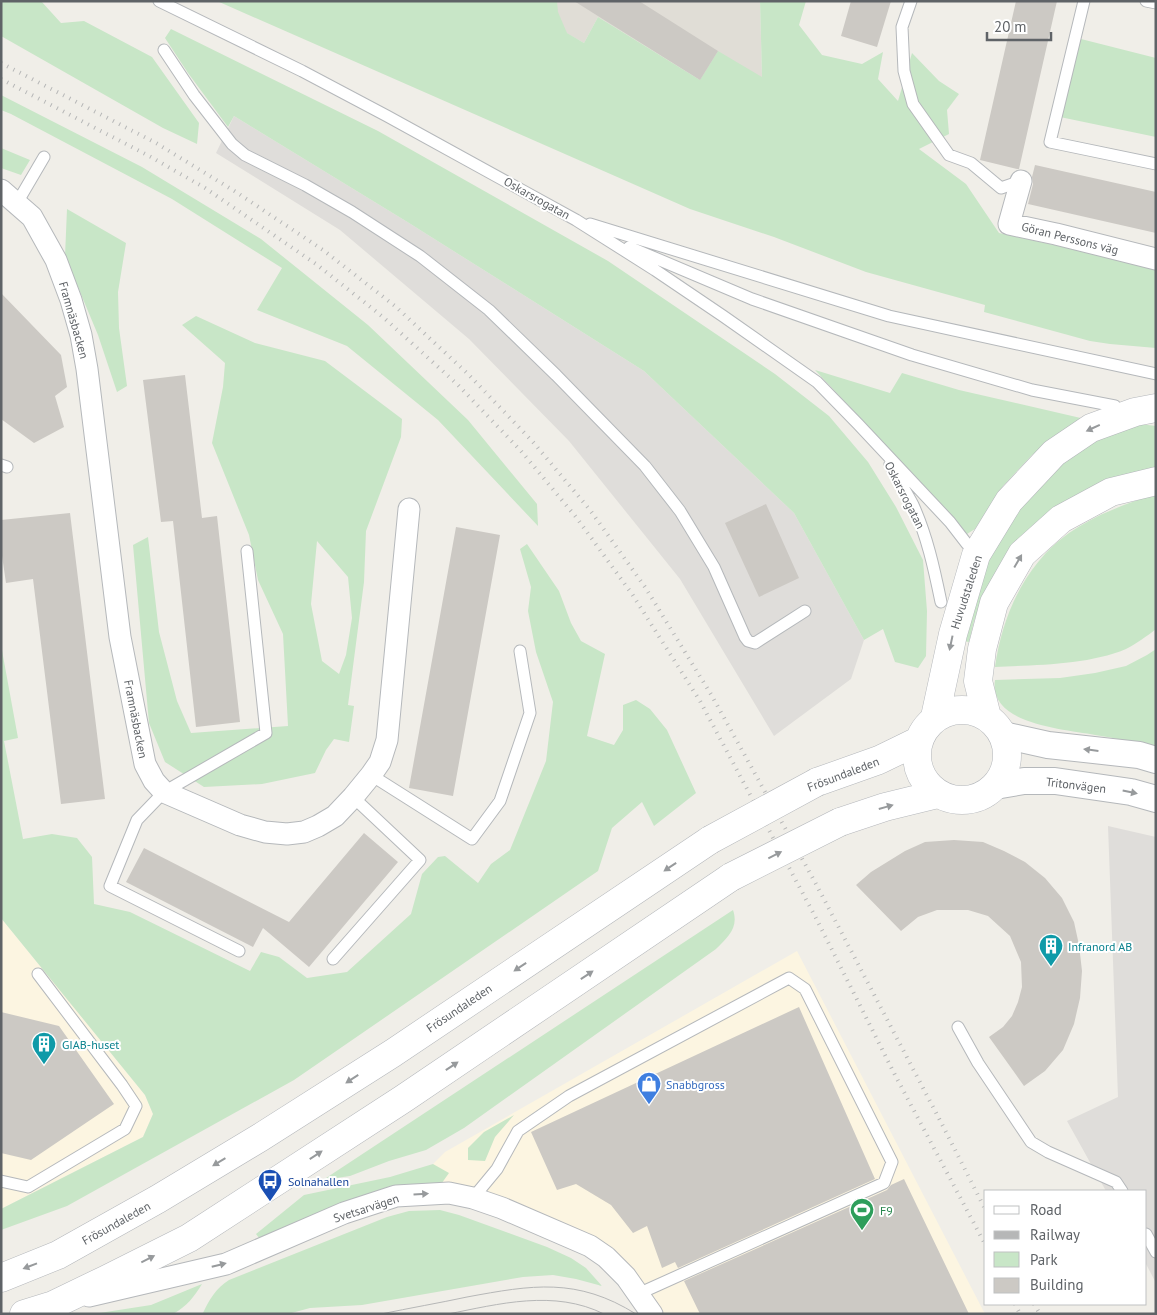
<svg xmlns="http://www.w3.org/2000/svg" width="1157" height="1315" font-family="'PT Sans',sans-serif">
<style>
.commercial{fill:#fcf5e1}
.industrial{fill:#dfddda}
.education{fill:#e0ddd6}
.green{fill:#c8e6c7;fill-rule:evenodd}
.building{fill:#ccc9c4}
.lines{fill:none;stroke-linecap:round;stroke-linejoin:round}
.service-casing{stroke:#b5b8bb;stroke-width:13}
.minor-casing{stroke:#b5b8bb;stroke-width:23}
.tertiary-casing{stroke:#b5b8bb;stroke-width:28}
.secondary-casing{stroke:#b4b7bb;stroke-width:29}
.service{stroke:#fff;stroke-width:11}
.minor{stroke:#fff;stroke-width:21}
.tertiary{stroke:#fff;stroke-width:26}
.secondary{stroke:#fff;stroke-width:28}
.tram{stroke:#b6b7b7;stroke-width:1}
.rail{stroke:#b6b7b7;stroke-width:4;stroke-dasharray:1 6;stroke-linecap:butt}
.secondary-bridge-casing{stroke:#b4b7bb;stroke-width:29;stroke-linecap:butt}
.secondary-bridge{stroke:#fff;stroke-width:28}
.oneway{fill:#979a9c}
.labels{text-anchor:middle;dominant-baseline:central;stroke-width:4;stroke-linejoin:round;paint-order:stroke}
.street-label{font-size:12px;fill:#5f6367;stroke:#fff}
.culture-label{font-size:12px;fill:#0d838f;stroke:#fff;text-anchor:start}
.shop-label{font-size:12px;fill:#366cbe;stroke:#fff;text-anchor:start}
.transit-label{font-size:12px;fill:#164399;stroke:#fff;text-anchor:start}
.leisure-label{font-size:12px;fill:#27864d;stroke:#fff;text-anchor:start}
</style>
<rect width="100%" height="100%" fill="#f0eee8"/>
<path class="commercial" d="M1 918 145 1095 153 1114 143 1137 1 1209Z
M797 951 985 1314H664L658 1303 613 1248 590 1236 439 1187 433 1164 445 1152Z"/>
<path class="industrial" d="M234 116 409 223 644 371 794 513 864 640 851 679 774 736 680 579 569 441 469 339 340 230 216 153Z
M1108 826 1156 837V1283L1146 1264V1191H1106L1067 1121 1118 1097Z"/>
<path class="education" d="M510 1H760L762 77 700 80 598 17 584 43Z"/>
<path class="green" d="M1 1H41L61 23 84 21 152 57 199 123 197 144 163 128 1 36Z
M217 1H557L558 12 567 33 584 43 598 17 700 80 718 51 762 77 760 1H806L799 25 822 55 862 64 883 52 878 79 898 101 912 53 939 81 959 94 947 110 949 134 919 149 966 184 999 233 1156 267V348L1110 344 1090 341 984 312 985 305 866 272 774 237 690 209Z
M171 29 378 131 608 261 775 374 829 416 868 462 896 507 923 560 927 611 926 656 918 668 895 662 883 629 864 640 794 513 644 371 409 223 234 116 228 127 188 73 165 38Z
M1081 39 1156 58V137L1060 117Z
M1 95 142 167 261 239 368 325 468 420 537 504 538 526 438 420 347 346 257 310 282 268 172 199 11 114 1 110Z
M1 148 30 160 21 175 1 168Z
M67 209 126 243 118 292 119 328 127 386 117 392 98 335 65 256Z
M196 316 255 343 325 361 402 419 401 437 366 531 364 582 348 705 354 706 349 742 334 739 326 750 315 773 262 784 204 787 165 762 149 723 133 545 148 537 159 632 177 701 191 733 288 726 283 634 258 580 249 535 212 443 223 387 225 363 182 325ZM317 541 348 577 352 618 346 655 339 674 322 661 311 604Z
M815 370 890 393 902 373 959 390 1085 419 1032 455 1003 486 975 529 967 534 963 532 892 452Z
M1140 424 1156 426V468L1115 480 985 594 974 621 969 642 963 641 978 577 1017 504 1062 463 1091 444 1107 436Z
M1156 495V629C1147 636 1136 644 1126 649 1088 665 1036 665 995 667 1002 616 1025 564 1069 533 1082 524 1097 516 1112 510 1126 504 1141 498 1156 495Z
M527 544 559 591 571 623 581 641 605 654 587 736 614 745 623 730V705L636 700 650 709 667 730 696 793 654 826 642 802 612 828 598 871 294 1080 67 1206 1 1230V1209L143 1137 153 1114 145 1095 1 918V645L18 738 4 741 23 839 52 834 77 838 92 857 94 904 130 912 250 971 261 952 279 957 307 978 347 972 411 914 422 874 438 857 445 856 478 883 491 864 510 850 546 761 553 702 536 652 528 611 531 587 520 549Z
M1156 649V748C1136 743 1116 738 1095 735 1065 729 988 725 995 680L1060 678 1095 673 1126 666 1147 655Z
M733 910C739 928 728 937 716 949L464 1128 426 1150 389 1161 350 1176 323 1180Z
M514 1115 495 1137 485 1161 468 1160V1148L484 1132Z
M433 1164 449 1173 439 1187 263 1243 256 1234 304 1195 390 1177Z
M440 1210 459 1215 547 1247 571 1258 586 1268 602 1286 576 1279 553 1275 523 1277 362 1305 310 1308 288 1314H201L203 1313C209 1300 216 1288 229 1280L387 1217 409 1211Z
M202 1284C194 1297 187 1306 173 1314H93L151 1305Z"/>
<path class="building" d="M574 1H639L718 51 700 80Z
M851 1H891L877 47 841 36Z
M1016 1H1057L1019 169H1017L980 160Z
M1035 165 1156 192V233L1028 204 1033 184 1032 177Z
M1 293 61 355 67 387 55 396 64 427 34 443 1 419Z
M185 375 202 518 217 516 240 722 196 727 173 521 161 522 143 380Z
M766 504 799 578 759 597 725 523Z
M70 513 105 799 61 804 33 579 6 583 1 549V520Z
M456 527 500 535 453 796 409 788Z
M364 833 398 862 309 967 263 928 253 947 126 882 144 848 289 922Z
M954 840 983 842 1004 851 1025 862 1045 878 1062 898 1074 922 1079 945 1082 971 1080 998 1074 1024 1063 1050 1045 1071 1024 1086 989 1037 1003 1027 1012 1016 1018 1002 1022 987 1021 962 1010 936 988 916 968 910H937L918 917 901 931 856 885 871 872 905 851 925 842Z
M799 1007 875 1179 678 1268 675 1262 662 1268 647 1226 633 1233 611 1205 576 1184 557 1190 531 1132Z
M1 1012 59 1026 114 1104 31 1160 1 1153Z
M904 1179 969 1314H700L684 1281 887 1190 891 1185Z"/>
<g class="lines">
<defs>
<path id="service" d="M159 1 302 71 387 116 576 220 655 270 723 316 817 382 858 424 950 522 967 544
M911 1 902 27 904 71 913 104 949 155 971 163 1001 188 1021 181
M1084 1 1050 142 1156 164
M1146 1 1156 3
M164 50 194 95 232 144 245 155 305 185 352 212 420 256 489 310 556 375 645 466 680 511 714 567 745 637 748 641 755 643 805 611
M17 203 44 157
M590 224 889 316 1156 374
M629 247 752 299 912 355 1032 390 1115 406
M890 464C897 478 906 491 913 505 927 536 934 568 941 602
M1 465 7 467
M371 775 472 839 500 801 530 713 520 651
M239 951 110 886 137 820 164 792 266 733 247 551
M333 959 420 860 353 797
M958 1027 978 1063 1031 1142 1048 1152 1116 1182 1122 1191
M1 1181 28 1187 125 1129 136 1106 122 1085 38 974
M473 1198 497 1169 518 1131 569 1096 789 978 805 989 892 1162 884 1183 638 1294
M1146 1234 1156 1252"/>
<path id="minor" d="M1021 181 1009 224 1056 234 1156 259
M1 190 32 217 56 260 71 300 81 335 87 369 120 637 145 764 154 781 164 792 240 825 265 832 287 834 304 832 318 826 335 816 353 797 371 775 380 762 387 740 409 509
M89 1296 226 1264 344 1213 396 1196 449 1193 473 1198 502 1208 590 1246 606 1257 626 1277 652 1314"/>
<path id="tertiary" d="M1003 735 1048 745 1139 755 1156 760
M995 786 1024 781H1055L1131 792 1156 799"/>
<path id="secondary" d="M917 755a45 45 0 1 1 90 0a45 45 0 1 1-90 0Z
M935 717 953 634 976 555 1009 501 1054 453 1091 428 1135 412 1156 408
M987 717 978 681 982 649 994 603 1022 554 1061 519 1111 492 1156 481
M817 782 879 760 918 741
M840 822 885 807 938 794
M1 1278 58 1255 158 1199 261 1137 393 1053 710 840
M24 1314 53 1305 105 1280 189 1238 403 1099 731 877"/>
</defs>
<use href="#service" class="service-casing"/>
<use href="#minor" class="minor-casing"/>
<use href="#tertiary" class="tertiary-casing"/>
<use href="#secondary" class="secondary-casing"/>
<use href="#service" class="service"/>
<use href="#minor" class="minor"/>
<use href="#tertiary" class="tertiary"/>
<use href="#secondary" class="secondary"/>
<path class="tram" d="M381 1314C410 1308 439 1303 467 1297 532 1285 577 1277 636 1314
M448 1314C499 1304 554 1289 604 1314"/>
<path class="rail" d="M1 63 156 143 236 192 323 250 395 306 468 374 533 442 590 510 645 587 712 696 816 884 944 1128 986 1211
M1 79 151 157 205 188 316 264 383 317 458 385 521 451 576 517 632 594 700 701 817 920 895 1075 986 1246
M1015 1304 1020 1314
M1034 1304 1040 1314"/>
<defs>
<path id="secondary-bridge" d="M710 840 817 782
M731 877 840 822"/>
</defs>
<use href="#secondary-bridge" class="secondary-bridge-casing"/>
<use href="#secondary-bridge" class="secondary-bridge"/>
</g>
<defs><path id="oneway-solid" d="M-6-.8H1V-3.2L6.5 0L1 3.2V.8H-6Z" transform="scale(1.25)"/></defs>
<g class="oneway">
<use href="#oneway-solid" transform="translate(1093 428) rotate(155)"/>
<use href="#oneway-solid" transform="translate(1018 561) rotate(-60)"/>
<use href="#oneway-solid" transform="translate(951 643) rotate(102)"/>
<use href="#oneway-solid" transform="translate(1091 750) rotate(-173)"/>
<use href="#oneway-solid" transform="translate(1130 792) rotate(12)"/>
<use href="#oneway-solid" transform="translate(886 807) rotate(-16)"/>
<use href="#oneway-solid" transform="translate(775 855) rotate(-27)"/>
<use href="#oneway-solid" transform="translate(670 867) rotate(146)"/>
<use href="#oneway-solid" transform="translate(520 967) rotate(146)"/>
<use href="#oneway-solid" transform="translate(587 975) rotate(-34)"/>
<use href="#oneway-solid" transform="translate(452 1066) rotate(-34)"/>
<use href="#oneway-solid" transform="translate(352 1079) rotate(147)"/>
<use href="#oneway-solid" transform="translate(316 1155) rotate(-33)"/>
<use href="#oneway-solid" transform="translate(219 1162) rotate(149)"/>
<use href="#oneway-solid" transform="translate(421 1194) rotate(-4)"/>
<use href="#oneway-solid" transform="translate(148 1259) rotate(-27)"/>
<use href="#oneway-solid" transform="translate(219 1265) rotate(-14)"/>
<use href="#oneway-solid" transform="translate(30 1266) rotate(159)"/>
</g>
<defs>
<symbol id="building-pin" viewBox="-11 -11 22 30"><path d="M0 17L-7.5 6A9.5 9.5 0 1 1 7.5 6Z" fill="#0f9aa8" stroke="#fff"/><path d="M-4-6H4V6H1V3H-1V6H-4ZM-2.5-4.3h1.7v1.8h-1.7ZM.8-4.3h1.7v1.8H.8ZM-2.5-1h1.7V.8h-1.7ZM.8-1h1.7V.8H.8Z" fill="#fff"/></symbol>
<symbol id="shop-pin" viewBox="-11 -11 22 30"><path d="M0 17L-7.5 6A9.5 9.5 0 1 1 7.5 6Z" fill="#3f7fe0" stroke="#fff"/><path d="M-5-2.5h2.3a2.7 3.5 0 0 1 5.4 0H5L5.5 6h-11ZM-1.5-2.5h3a1.5 2.3 0 0 0-3 0Z" fill="#fff"/></symbol>
<symbol id="bus-pin" viewBox="-11 -11 22 30"><path d="M0 17L-7.5 6A9.5 9.5 0 1 1 7.5 6Z" fill="#1a4fb4" stroke="#fff"/><path d="M-5-6H5V4H4V6H2V4H-2V6H-4V4H-5ZM-3.5-4V0h7V-4ZM-3.5 1.2v1.5H-2V1.2ZM2 1.2v1.5H3.5V1.2Z" fill="#fff"/></symbol>
<symbol id="stadium-pin" viewBox="-11 -11 22 30"><path d="M0 17L-7.5 6A9.5 9.5 0 1 1 7.5 6Z" fill="#2e9e5b" stroke="#fff"/><path d="M0-5a6.5 5 0 1 0 0 10a6.5 5 0 1 0 0-10ZM-3.5-1.8h7v3.6h-7Z" fill="#fff"/></symbol>
</defs>
<g fill-rule="evenodd">
<use href="#building-pin" x="1037" y="932" width="28" height="38"/>
<use href="#building-pin" x="30" y="1030" width="28" height="38"/>
<use href="#shop-pin" x="635" y="1070" width="28" height="38"/>
<use href="#bus-pin" x="256" y="1167" width="28" height="38"/>
<use href="#stadium-pin" x="848" y="1196" width="28" height="38"/>
</g>
<g class="labels">
<g class="street-label">
<text transform="translate(537 198) rotate(29)">Oskarsrogatan</text>
<text transform="translate(1070 238) rotate(14)">Göran Perssons väg</text>
<text transform="translate(74 320) rotate(74)">Framnäsbacken</text>
<text transform="translate(905 495) rotate(63)">Oskarsrogatan</text>
<text transform="translate(966 592) rotate(-72)">Huvudstaleden</text>
<text transform="translate(136 719) rotate(79)">Framnäsbacken</text>
<text transform="translate(843 774) rotate(-21)">Frösundaleden</text>
<text transform="translate(1076 785) rotate(7)">Tritonvägen</text>
<text transform="translate(459 1008) rotate(-34)">Frösundaleden</text>
<text transform="translate(366 1208) rotate(-18)">Svetsarvägen</text>
<text transform="translate(116 1223) rotate(-29)">Frösundaleden</text>
</g>
<g class="culture-label">
<text x="1068" y="946">Infranord AB</text>
<text x="62" y="1044">GIAB-huset</text>
</g>
<g class="shop-label">
<text x="666" y="1084">Snabbgross</text>
</g>
<g class="transit-label">
<text x="288" y="1181">Solnahallen</text>
</g>
<g class="leisure-label">
<text x="880" y="1210">F9</text>
</g>
</g>
<rect width="1157" height="1315" fill="none" stroke="#5f6367" stroke-width="5"/>
<rect x="984" y="1190" width="162" height="115" fill="#ffffff" stroke="#bfc1c2"/>
<rect x="994" y="1206" width="25" height="8" fill="#ffffff" stroke="#bfc1c2"/>
<text x="1030" y="1215" font-size="15" fill="#5f6367">Road</text>
<rect x="994" y="1231" width="25" height="8" fill="#b6b7b7" stroke="#bfc1c2"/>
<text x="1030" y="1240" font-size="15" fill="#5f6367">Railway</text>
<rect x="994" y="1252" width="25" height="15" fill="#c8e6c7" stroke="#bfc1c2"/>
<text x="1030" y="1265" font-size="15" fill="#5f6367">Park</text>
<rect x="994" y="1278" width="25" height="15" fill="#ccc9c4" stroke="#bfc1c2"/>
<text x="1030" y="1290" font-size="15" fill="#5f6367">Building</text>
<path d="M987 32v8h64v-8" fill="none" stroke="#5f6367" stroke-width="2.5"/>
<text x="994" y="32" font-size="15" fill="#5f6367" stroke="#ffffff" stroke-width="4" paint-order="stroke">20 m</text>
</svg>
